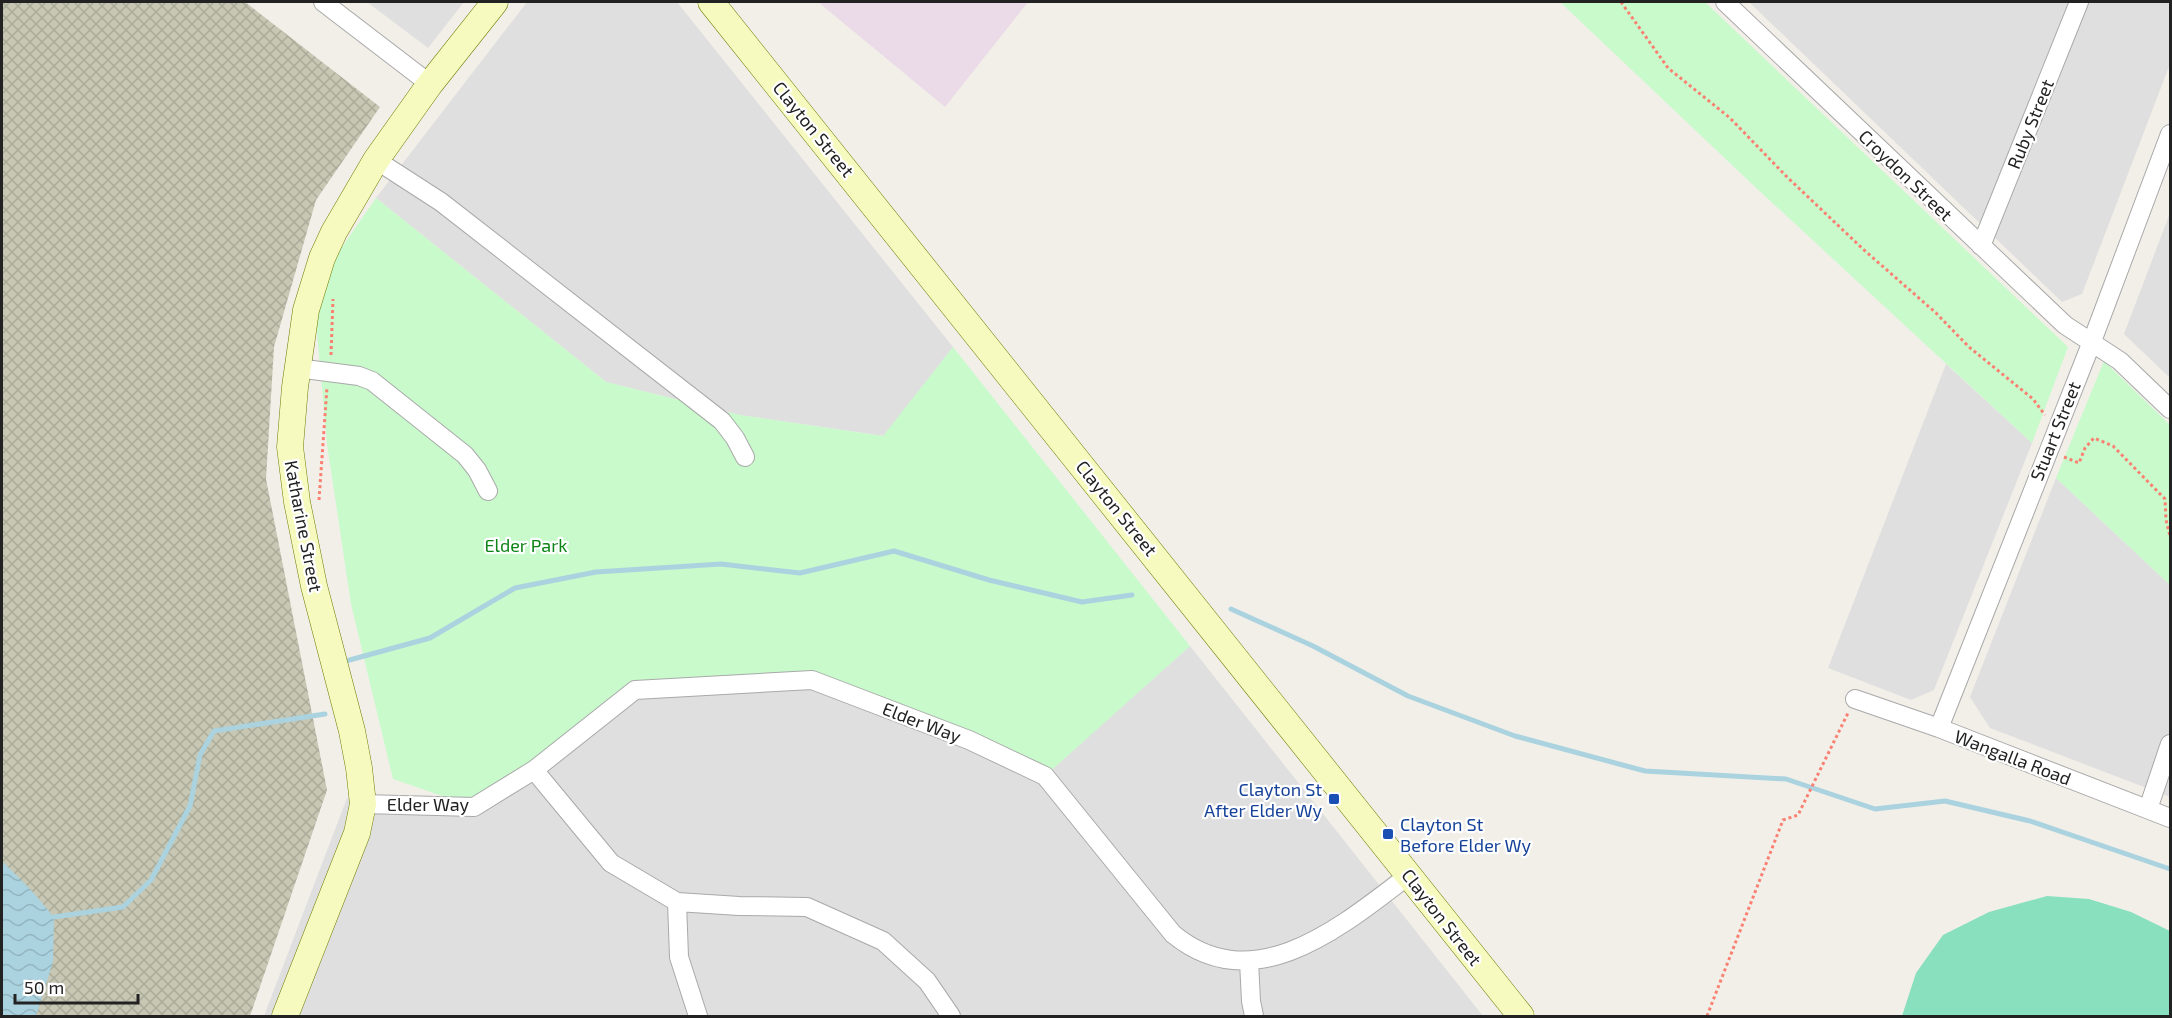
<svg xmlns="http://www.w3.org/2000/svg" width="2172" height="1018" font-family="'Exo 2',sans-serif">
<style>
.residential{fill:#e0dfdf}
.industrial{fill:#ebdbe8}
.construction{fill:url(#construction-cross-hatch)}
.park{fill:#c8facc}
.pitch{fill:#88e0be}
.water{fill:url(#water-waves)}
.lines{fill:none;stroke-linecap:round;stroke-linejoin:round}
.stream{stroke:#aad3df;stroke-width:5}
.minor-casing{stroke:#a9a9a9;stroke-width:20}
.secondary-casing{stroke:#707d05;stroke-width:27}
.path{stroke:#fa8072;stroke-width:3;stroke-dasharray:3 3;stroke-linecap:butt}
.minor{stroke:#fff;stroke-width:18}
.secondary{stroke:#f7fabf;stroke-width:26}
.transit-dot{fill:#1a4fb4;stroke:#fff;stroke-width:2}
.labels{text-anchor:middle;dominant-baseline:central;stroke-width:4.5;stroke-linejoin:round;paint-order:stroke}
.street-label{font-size:18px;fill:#222;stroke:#fff}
.park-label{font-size:18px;fill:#0c8416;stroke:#fff}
.transit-label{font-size:18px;fill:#164399;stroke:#fff;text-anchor:end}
</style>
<defs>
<pattern id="construction-cross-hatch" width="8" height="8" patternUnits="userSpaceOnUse" patternTransform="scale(1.5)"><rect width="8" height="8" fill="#c7c7b4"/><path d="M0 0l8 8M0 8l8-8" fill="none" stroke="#abab9a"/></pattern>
<pattern id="water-waves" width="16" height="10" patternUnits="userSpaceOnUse" patternTransform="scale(1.5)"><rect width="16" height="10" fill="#aad3df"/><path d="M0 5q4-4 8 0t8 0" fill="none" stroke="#92b5bf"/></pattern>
</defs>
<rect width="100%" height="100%" fill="#f2efe9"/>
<path class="residential" d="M367 2H464L428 48Z
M527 2H677L953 347 884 436 740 415 606 382 376 198Z
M1749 2H2170V64L2082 294 2062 302Z
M2170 213V378L2124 334Z
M1946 364 2032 443 1934 690 1911 700 1828 668Z
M2056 478 2170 585V797L1990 728 1970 697Z
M1190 646 1483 1016H264L347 798 471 797 630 678 828 669 1058 763Z"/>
<path class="industrial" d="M818 2H1028L945 107Z"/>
<path class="construction" d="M2 2H245L380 107 316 200 274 347 266 479 327 790 250 1016H2Z"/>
<path class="park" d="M1560 2H1705L2068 347 2032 443 1752 184Z
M376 198 606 382 740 415 883 436 953 347 1190 646 1045 776 812 680 635 690 474 807 393 779 351 604 327 444 313 289Z
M2104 361 2170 425V585L2056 478Z"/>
<path class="pitch" d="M2047 896 2089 899 2131 912 2170 931V1016H1902L1916 973 1943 935 1989 912Z"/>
<path class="water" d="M2 861 31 890 54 917 53 962 36 1016H2Z"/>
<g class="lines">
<path class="stream" d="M1231 609 1313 646 1408 696 1515 736 1645 771 1786 779 1875 809 1945 801 2030 821 2170 869
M346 661 430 638 515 588 596 572 721 564 800 573 894 551 989 580 1082 602 1132 595
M54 917 123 907 151 880 190 806 200 755 214 731 325 714"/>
<defs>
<path id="minor" d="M323 2 430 84
M1725 2 2065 325 2120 361 2170 409
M376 160 441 202 722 421 735 438 745 457
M1981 246 2079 2
M297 368 359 376 372 381 465 455 477 470 488 491
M1855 699 1939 728 2170 818
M1939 728 2091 344 2170 134
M534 770 611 863 677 902 739 906 807 907 883 941 927 981 951 1016
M363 804 474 807 534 770 635 690 812 680 969 740 1045 776 1173 934C1254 1001 1342 926 1409 875
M2148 809 2170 744
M677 902 679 957 698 1016
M1249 961 1251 1001 1254 1016"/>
<path id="secondary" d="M711 2 1521 1016
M285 1016 357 833 363 804 359 768 352 731 314 586 297 502 290 447 295 387 306 310 322 258 334 232 376 160 430 84 495 2"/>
</defs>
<use href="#minor" class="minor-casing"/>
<use href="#secondary" class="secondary-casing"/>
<path class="path" d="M1621 2 1668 68 1730 118 1787 177 1864 250 1936 313 1969 347 2033 399 2045 415
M331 355 333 299
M2064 457 2079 463 2085 448 2094 438 2113 446 2165 499 2166 520 2170 536
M319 500 327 387
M1707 1016 1783 820 1798 815 1848 713"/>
<use href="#minor" class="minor"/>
<use href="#secondary" class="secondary"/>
</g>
<g class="transit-dot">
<rect x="1328" y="793" width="12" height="12" rx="3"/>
<rect x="1382" y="828" width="12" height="12" rx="3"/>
</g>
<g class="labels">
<g class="street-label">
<text transform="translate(2030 124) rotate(-68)">Ruby Street</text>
<text transform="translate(814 129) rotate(51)">Clayton Street</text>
<text transform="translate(1906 175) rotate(44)">Croydon Street</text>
<text transform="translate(2055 431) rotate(-68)">Stuart Street</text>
<text transform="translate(1117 508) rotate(51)">Clayton Street</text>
<text transform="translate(304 526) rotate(79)">Katharine Street</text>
<text transform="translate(922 722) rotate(21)">Elder Way</text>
<text transform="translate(2013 757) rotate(21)">Wangalla Road</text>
<text x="428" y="804">Elder Way</text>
<text transform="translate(1442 917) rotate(52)">Clayton Street</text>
</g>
<g class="park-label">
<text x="526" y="545">Elder Park</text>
</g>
<g class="transit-label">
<text x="1322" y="789">Clayton St<tspan x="1322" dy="21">After Elder Wy</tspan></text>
<text x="1400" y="824" text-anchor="start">Clayton St<tspan x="1400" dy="21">Before Elder Wy</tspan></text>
</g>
</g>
<rect width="2172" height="1018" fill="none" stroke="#222222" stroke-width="6"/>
<path d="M15 994v9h123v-9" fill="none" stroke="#222222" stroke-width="3"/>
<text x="24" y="994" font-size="18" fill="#222222" stroke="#ffffff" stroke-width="4.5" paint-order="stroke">50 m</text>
</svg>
